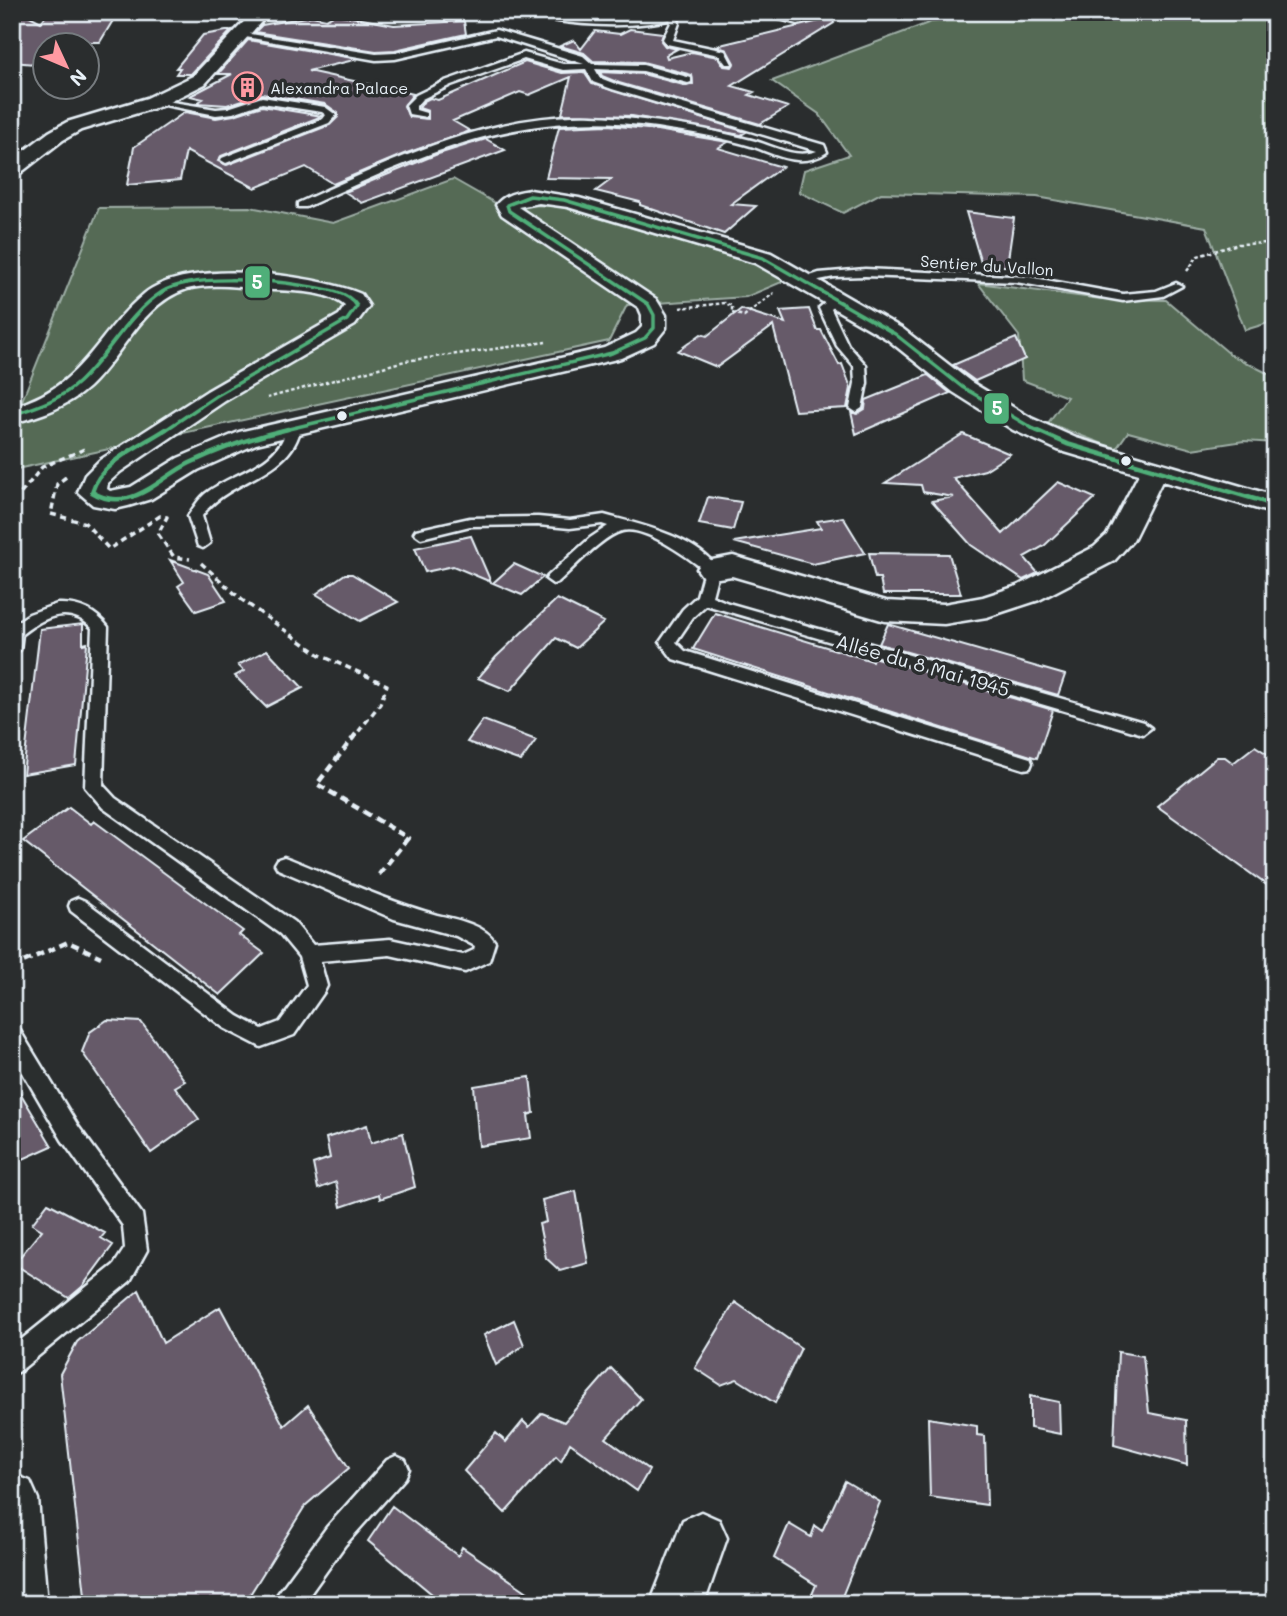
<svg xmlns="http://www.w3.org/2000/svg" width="1287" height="1616" font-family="Mali,sans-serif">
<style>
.green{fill:#556a55;stroke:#9eaea6;stroke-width:2}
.building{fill:#665a69;stroke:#e8f1f8;stroke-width:2}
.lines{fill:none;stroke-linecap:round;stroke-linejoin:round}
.service-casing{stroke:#e8f1f8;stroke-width:5}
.minor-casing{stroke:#e8f1f8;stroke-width:5}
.path-far2{stroke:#e8f1f8;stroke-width:2.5;stroke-dasharray:3.5 2.5;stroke-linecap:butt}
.path-far1{stroke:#e8f1f8;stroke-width:3.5;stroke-dasharray:6 4.5;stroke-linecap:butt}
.path{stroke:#e8f1f8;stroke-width:4.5;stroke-dasharray:8 5;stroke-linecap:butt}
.service{fill:#2a2d2e;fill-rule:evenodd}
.minor{fill:#2a2d2e;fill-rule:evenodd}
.bus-1-far1-casing{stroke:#2a2d2e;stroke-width:7}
.bus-1-casing{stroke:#2a2d2e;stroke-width:9}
.bus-1-far1{stroke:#4faf79;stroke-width:3.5}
.bus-1{stroke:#4faf79;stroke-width:4.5}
.bus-dot{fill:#e8f1f8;stroke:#2a2d2e;stroke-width:2.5}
.labels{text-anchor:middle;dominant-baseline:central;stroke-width:7;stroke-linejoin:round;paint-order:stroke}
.far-poi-label{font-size:16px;fill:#e8f1f8;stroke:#2a2d2e;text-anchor:start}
.far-street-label{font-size:16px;fill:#e8f1f8;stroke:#2a2d2e}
.street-label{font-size:19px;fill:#e8f1f8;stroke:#2a2d2e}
.line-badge{stroke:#2a2d2e;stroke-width:2.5}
.badge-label{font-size:19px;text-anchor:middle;font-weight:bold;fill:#fff}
</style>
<rect width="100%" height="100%" fill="#2a2d2e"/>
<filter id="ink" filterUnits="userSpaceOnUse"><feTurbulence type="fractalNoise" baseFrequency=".0143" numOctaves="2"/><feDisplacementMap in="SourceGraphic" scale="14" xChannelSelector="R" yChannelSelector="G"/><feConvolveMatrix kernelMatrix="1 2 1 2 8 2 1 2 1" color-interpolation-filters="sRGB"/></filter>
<g filter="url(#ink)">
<path class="green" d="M1002 12H1275V321L1245 330 1206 227 1037 197 881 193 843 213 799 192 804 170 849 155 819 114 772 81 931 22Z
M453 179 497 204 558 206 767 268 789 279 746 297 627 305 609 341 12 470V415L21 403 99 208 250 207 333 223Z
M978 283 1101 299 1166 300 1231 355 1273 376 1275 443 1244 441 1192 449 1128 432 1116 449 1048 423 1067 397 1022 380 1019 336Z"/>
<path class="building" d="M12 12H22L41 22 49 12H118L100 42H89L86 46H46V65L12 62Z
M335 14 394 25 464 21 466 34 395 50 376 51 255 32 262 25 312 16 326 19Z
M832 18 834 23 732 86 754 92 749 95 788 107 760 124 619 83 602 76 600 72 643 74 687 86 693 84 692 75 643 62 593 61 584 53 560 46 574 40 581 49 595 31 620 34 630 29 663 33 661 41 665 46 677 49 666 55 667 58 692 52 718 57 724 66 732 67 734 63 727 50 716 46Z
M232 30 191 74H176L180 68H176L203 35Z
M248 40 358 59 308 71 413 94 404 106 409 117 428 119V111L419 108 424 101 430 98 438 100 525 62 562 73 584 72 592 84 746 132 741 135 632 116 562 114 571 77 529 95 520 92 453 121 470 131 404 154 333 184 306 167 255 188 186 151 180 180 127 185 134 147 185 112 216 118 234 115 262 106 322 116 221 156 218 161 227 165 330 125 338 117V113L325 104 262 94 227 105 197 103 203 99 190 96 232 74H218Z
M608 125 657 130 728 142 718 148 782 167 731 204 756 206 724 234 640 205V202L596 191 612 179 546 178 559 127Z
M486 139 505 150 362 203 345 192 435 155Z
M966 212 1014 218 1007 266H982Z
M741 309 785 323 780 311 809 309 817 330H821L839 365 842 364 851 388 847 408 795 411 773 326 717 367 678 351 701 334 707 336Z
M1016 338 1025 359 975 381 953 365Z
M928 375 950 393 856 434 851 412 857 414 865 409 866 400Z
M963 434 1010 454 985 470 953 478 1003 534 1058 482 1095 498 1044 546 1024 557 1038 573 1023 580 971 545 932 501 954 497 923 492 921 485 885 483Z
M708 497 741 502 733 530 699 524Z
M843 517 865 553 813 564 734 542 821 528 817 521Z
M471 536 491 582 453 566 425 572 415 548Z
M869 553 949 554 961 594H883L880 578H875Z
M170 560 208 574 226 601 196 611 178 586 184 582Z
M514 564 543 577 522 595 493 583Z
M345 574H352L398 602 360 621 316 594Z
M557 599 604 622 576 648 556 638 510 691 478 678 496 657Z
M715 613 872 661 873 657 1053 710 1037 758 693 649Z
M83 624V644L87 643 76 765 23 774 40 629Z
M888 624 1065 675 1058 695 879 644Z
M267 650 303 688 266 707 235 676 244 671 238 665Z
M483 720 536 740 521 761 467 742Z
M1255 746 1275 759V891L1157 806 1217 757H1225L1233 763Z
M69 807 91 824 94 821 243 931 239 935 264 953 220 995 23 841Z
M107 1020 141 1022 185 1081 175 1087 199 1119 151 1153 82 1052 90 1032Z
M530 1077 534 1113 528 1115 531 1138 479 1146 474 1086Z
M12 1079 52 1146 12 1164Z
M367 1125 371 1143 403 1133 415 1187 380 1199 379 1194 341 1207 336 1182 318 1189 313 1164 330 1158 326 1138Z
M576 1191 588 1263 560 1271 546 1258 539 1224 546 1222 542 1200Z
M48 1203 105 1233 101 1238 113 1245 82 1287 69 1298 14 1264 42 1230 32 1224Z
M139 1290 163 1343 220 1307 284 1426 308 1405 349 1468 305 1506 244 1604H86L60 1374 77 1342Z
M735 1302 801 1348 775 1403 737 1379 721 1385 695 1368Z
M514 1320 524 1345 496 1365 484 1335Z
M1118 1352 1143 1356 1149 1413 1186 1420 1187 1465 1114 1445Z
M611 1368 641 1399 606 1438 649 1470 637 1491 570 1443 561 1461 556 1456 505 1513 464 1471 496 1433 506 1442 523 1421 529 1427 542 1413 564 1422Z
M1030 1396 1059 1402 1060 1434 1030 1428Z
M928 1418 977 1426V1435L985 1436 987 1505 930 1497Z
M845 1481 880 1502 839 1604H808L816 1585 774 1558 789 1524 811 1537 815 1526 822 1531Z
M392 1506 458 1556 462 1547 545 1604H444L368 1541Z"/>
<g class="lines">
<defs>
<path id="service" d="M771 12 798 18 827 12H843L798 24 773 17Z
M673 13 677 15 679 23 673 40 725 51 732 64H726L719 55 667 44 663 39 671 23 669 15Z
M496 30 583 56 592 64 643 65 691 78V82L688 83 643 71 595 69 600 78 618 85 824 145 827 152C819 158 807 161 797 160 781 159 766 151 751 146 721 137 689 132 657 127 522 107 425 153 306 207H298V203C391 161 488 113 592 116 628 117 663 122 698 128 717 132 737 136 755 141 776 147 795 159 817 151L612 89 593 82 586 69 563 70 524 59 451 85 422 99 416 106V110L426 113V117L409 114 406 105 416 95 445 81 524 53 563 64H584L496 36 395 59 376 60 234 35 238 32 376 54 395 53Z
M262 97 325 107 336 115 329 123 226 163 221 160 222 158 323 119 326 115 322 112 262 103 233 113 216 115 149 102 154 99 216 109 228 108Z
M865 269 1029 277 1123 294 1156 291 1176 283 1182 286 1163 296 1123 301 1016 282 865 276 834 277 804 283 798 280 819 273Z
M831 298 841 300 831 309 848 345 866 365 867 383 862 408 856 412 850 408 855 383 854 366 837 346 819 308Z
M294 422 301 426C292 477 228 478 202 516L210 543 203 548 198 546 188 516C193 509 198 500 205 494 233 471 280 467 287 426Z
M604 515C642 525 693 536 719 569L712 596 728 603 1143 722 1151 728 1143 734 706 605 693 617 676 642 685 651 1030 758 1032 763 1030 768 1024 769 673 659 660 642 683 609 697 596 704 570C688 557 644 525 622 531 602 536 574 568 558 582L553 584 546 579 548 576 590 538 608 526 602 524 570 528 538 525 470 526 421 538 414 533 416 530 470 518 538 517 570 520Z
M57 604C78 603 95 610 108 627L103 785 115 798 294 922 313 945 390 939 463 955 474 950 475 946 456 936 394 919 278 869 275 864 278 859 284 857 290 859C339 879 387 901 437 915 455 919 486 925 495 942L489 961 465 972 390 955 320 961 327 986 324 992 294 1035 261 1047 224 1028 71 911 69 906 71 901 78 898 85 901 238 1016 262 1029 280 1022 307 985 299 957 280 934 103 808 85 787 92 628C69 605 45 616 22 634L20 650 12 655V625L29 614Z
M12 1026 19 1029 78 1126 142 1214 147 1250 130 1281 20 1371 12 1375V1347L114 1265 125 1248 123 1226 62 1140 12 1054Z
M396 1456 405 1460 409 1469 405 1478 345 1545 303 1604H273L277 1595 327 1527 387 1460Z"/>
<path id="minor" d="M253 12H270L205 84 161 106 81 130 63 140 19 174 12 176V160L49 132 67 122 147 98 193 76Z
M519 12 624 16 689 12 687 16C640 28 597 27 550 20 540 19 526 19 519 12Z
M530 190 579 198 771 253 903 329 971 382 1031 418 1076 438 1275 496V514L1162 481 1133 540 1114 561 1039 600 987 617 944 624 885 621 732 576 712 579 702 576 697 569 702 562 733 556 886 601 944 604 983 597 1017 586 1094 547 1107 535 1139 474 1058 450 1013 430 953 392 887 339 755 263 568 207 539 203 518 207 656 299 666 315V328L654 343 621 358 256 444 198 470 151 499 128 506 115 509 93 505 78 492 85 475 100 460 207 391 339 315 345 306C328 291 295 291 273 290 246 288 214 282 187 289 143 302 121 357 89 387 67 407 41 416 12 423V407C84 387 94 336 144 294 187 258 312 274 361 294L369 306 355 325 225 401 120 472 108 483 107 489 110 491 131 487 178 458 239 432 604 348 636 333 642 327V315L639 308 502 215 496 205C504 194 518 192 530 190Z
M12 1474 30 1481 38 1499 47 1604H12Z
M701 1512 719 1520 727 1538 704 1604H650L683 1520Z"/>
</defs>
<use href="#service" class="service-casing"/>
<use href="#minor" class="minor-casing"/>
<path class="path-far2" d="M1187 271 1198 256 1238 244 1275 243
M680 308 725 303 732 306V313L744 316 774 293
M267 398 405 361 546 342"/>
<path class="path-far1" d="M66 477 57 484 51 514 85 523 109 549 160 516 167 517 158 534 174 557 190 559
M12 498 19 496 42 467 87 448
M201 563 242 600 320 655 387 685 380 704 355 736"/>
<path class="path" d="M356 734 317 784 408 838 377 877
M12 967 68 942 101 957"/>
<use href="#service" class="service"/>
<use href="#minor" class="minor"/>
<defs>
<path id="bus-1-far1" d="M12 415C36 407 60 400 79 382 108 355 128 314 162 292 189 274 267 280 299 285 317 288 347 289 357 306L347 320 216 396 164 431
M280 431 612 353 645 338 654 328V315L648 304 509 211 507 205 530 196 564 200 763 258 895 334 962 387 1037 431"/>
<path id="bus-1" d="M166 429C142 445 100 462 92 492 103 499 115 501 128 498 151 492 169 473 190 463 222 448 253 437 288 429
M1033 429 1067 444 1275 505"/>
</defs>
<use href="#bus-1-far1" class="bus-1-far1-casing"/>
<use href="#bus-1" class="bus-1-casing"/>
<use href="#bus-1-far1" class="bus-1-far1"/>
<use href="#bus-1" class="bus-1"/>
</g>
</g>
<defs>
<symbol id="building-ring" viewBox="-11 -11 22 22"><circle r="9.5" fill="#2a2d2e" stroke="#ff9aa2" stroke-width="1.5"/><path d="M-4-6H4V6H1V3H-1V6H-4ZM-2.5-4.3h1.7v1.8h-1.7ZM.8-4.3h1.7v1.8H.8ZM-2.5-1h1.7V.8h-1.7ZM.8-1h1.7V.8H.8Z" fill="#ff9aa2"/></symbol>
</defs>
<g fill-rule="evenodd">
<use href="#building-ring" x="230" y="70" width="35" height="35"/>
</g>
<g class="bus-dot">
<circle cx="342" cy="416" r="6"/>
<circle cx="1126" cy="461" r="6"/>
</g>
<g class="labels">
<g class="far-poi-label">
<text x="270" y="87">Alexandra Palace</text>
</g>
<g class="far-street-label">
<text transform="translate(987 265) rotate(4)">Sentier du Vallon</text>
</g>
<g class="street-label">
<text transform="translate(923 665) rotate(16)">Allée du 8 Mai 1945</text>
</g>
</g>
<g class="line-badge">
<rect x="244" y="265" width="27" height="34" rx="7" fill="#4faf79"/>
<rect x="983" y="392" width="27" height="33" rx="7" fill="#4faf79"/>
</g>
<g class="badge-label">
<text x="257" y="289">5</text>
<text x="997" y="415">5</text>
</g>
<rect width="1287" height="1616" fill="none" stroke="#2a2d2e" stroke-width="42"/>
<rect x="21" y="21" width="1245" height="1574" fill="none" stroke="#e8f1f8" stroke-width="2.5" filter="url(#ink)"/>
<g transform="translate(66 66) rotate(134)"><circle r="33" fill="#2a2d2e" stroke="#767b7f" stroke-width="2"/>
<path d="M0-5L12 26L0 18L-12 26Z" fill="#ff9aa2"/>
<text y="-10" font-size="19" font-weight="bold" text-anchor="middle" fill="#e8f1f8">N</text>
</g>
</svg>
